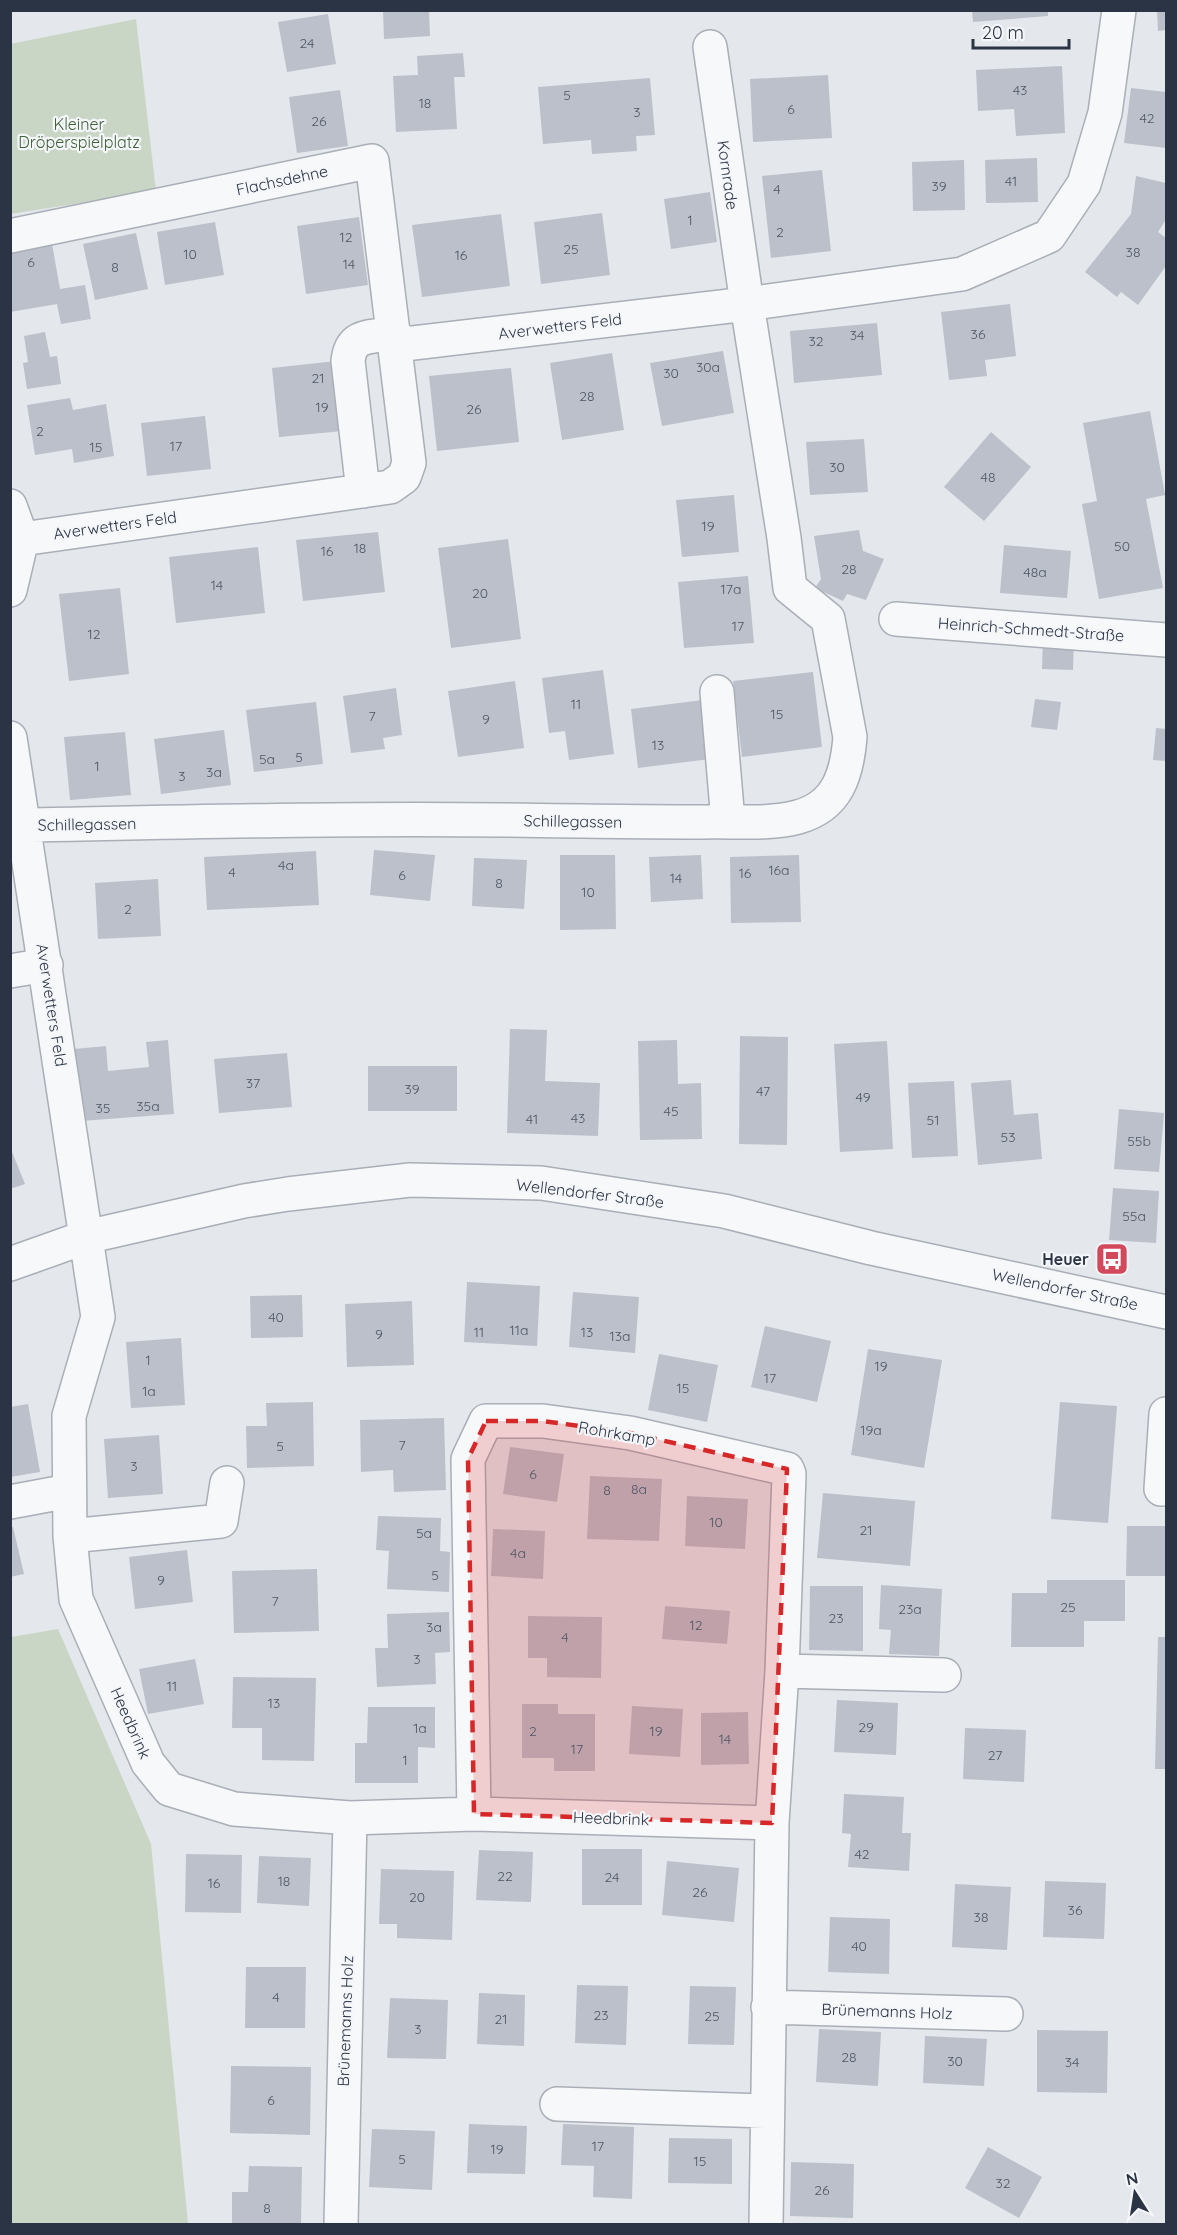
<svg xmlns="http://www.w3.org/2000/svg" width="1177" height="2235" font-family="Quicksand,sans-serif">
<style>
.green{fill:#c9d6c5}
.building{fill:#bbc0ca}
.lines{fill:none;stroke-linecap:round;stroke-linejoin:round}
.minor-casing{stroke:#a9aeb7;stroke-width:36}
.minor{stroke:#f7f8fa;stroke-width:33}
.marked{fill:#d62828;fill-opacity:0.2;stroke:#d62828;stroke-width:4.5;stroke-dasharray:12 8;stroke-linejoin:round}
.labels{text-anchor:middle;dominant-baseline:central;stroke-width:4.5;stroke-linejoin:round;paint-order:stroke}
.number-label{font-size:14px;fill:#4f5766}
.park-label{font-size:16px;fill:#3f6138;stroke:#f4f6f9}
.street-label{font-size:16px;fill:#2b3445;stroke:#f4f6f9}
.poi-label{font-size:16px;font-weight:bold;fill:#2b3445;stroke:#f4f6f9;text-anchor:end}
</style>
<rect width="100%" height="100%" fill="#e4e7ec"/>
<path class="green" d="M136 19 156 191 11 214 10 44Z
M58 1629 151 1844 188 2224H11V1637Z"/>
<path class="building" d="M383 10H429L430 36 384 39Z
M972 10H1048V16L973 22Z
M1157 10H1166V30L1158 31Z
M328 14 336 64 287 72 278 22Z
M463 53 465 77H454L457 129 396 132 393 76 418 75 417 56Z
M1062 66 1065 133 1016 136 1014 109 978 111 976 70Z
M828 75 832 138 753 142 750 79Z
M650 78 655 135 636 136 637 151 592 154 591 140 543 144 538 87Z
M1131 88 1166 92V148L1124 143Z
M340 90 348 146 297 153 289 97Z
M1037 158 1038 202 986 203 985 160Z
M964 160 965 210 913 211 912 162Z
M822 170 831 251 771 258 762 176Z
M1136 176 1166 183 1165 221 1158 232 1166 238V266L1138 305 1121 292 1117 297 1085 272 1131 214Z
M710 192 717 242 671 249 664 199Z
M602 213 610 275 541 284 534 222Z
M501 214 510 286 422 297 412 225Z
M359 217 368 285 306 294 297 226Z
M215 222 224 275 165 285 157 232Z
M136 233 148 289 95 300 83 244Z
M52 244 60 289 85 285 91 319 61 324 57 304 10 312V251Z
M1010 304 1016 356 985 360 987 376 949 380 941 312Z
M877 323 882 375 794 383 790 331Z
M45 332 50 357 57 356 61 384 27 389 23 363 28 362 24 336Z
M723 351 734 413 662 426 650 363Z
M612 353 624 430 562 440 550 363Z
M336 361 343 431 279 437 272 368Z
M511 368 519 442 437 451 429 376Z
M70 398 73 410 106 404 114 456 74 463 72 449 35 455 27 405Z
M1150 411 1165 495 1146 499 1163 588 1099 599 1082 504 1097 501 1083 423Z
M205 416 211 469 147 476 141 423Z
M991 432 1031 467 984 521 944 487Z
M864 439 868 492 810 495 806 442Z
M734 495 739 552 682 557 676 500Z
M859 530 863 551 884 559 866 600 847 594 843 601 815 588 821 579 814 536Z
M378 532 385 592 303 601 296 540Z
M508 539 521 639 451 648 438 548Z
M1004 545 1071 551 1067 598 1000 593Z
M258 547 265 613 176 623 169 557Z
M748 576 754 643 684 648 678 582Z
M120 588 129 674 69 681 59 594Z
M1043 637 1074 639 1073 670 1042 669Z
M603 670 614 754 569 760 565 731 549 733 542 678Z
M813 672 822 747 742 757 733 681Z
M515 681 524 748 458 757 448 691Z
M396 688 402 735 383 738 385 749 351 753 343 696Z
M1035 699 1061 702 1057 730 1031 727Z
M703 700 710 759 638 768 631 709Z
M316 702 323 764 254 772 246 710Z
M1156 728 1166 729V761L1153 760Z
M224 730 231 785 161 794 154 739Z
M125 732 131 795 70 800 64 737Z
M374 850 435 855 430 901 370 895Z
M316 851 319 905 207 910 204 857Z
M560 855H615L616 929 560 930Z
M701 855 703 899 651 902 649 857Z
M799 855 801 922 731 923 730 857Z
M474 858 527 860 524 909 472 906Z
M158 879 161 936 98 939 95 883Z
M510 1029 547 1030 545 1081 600 1083 598 1136 507 1133Z
M740 1036 788 1037 787 1145 739 1144Z
M168 1040 174 1114 81 1121 74 1049 106 1046 108 1071 149 1067 146 1042Z
M677 1040 678 1084 701 1083 702 1139 640 1140 638 1041Z
M887 1041 893 1149 840 1152 834 1044Z
M287 1053 292 1107 219 1113 214 1059Z
M368 1066H457V1111H368Z
M1011 1080 1014 1115 1038 1113 1042 1159 978 1165 971 1083Z
M954 1081 958 1156 912 1158 908 1083Z
M1119 1109 1164 1113 1159 1172 1114 1169Z
M10 1147 25 1184 10 1189Z
M1113 1188 1159 1191 1156 1243 1109 1240Z
M467 1282 540 1286 537 1346 464 1342Z
M573 1292 639 1297 635 1353 569 1347Z
M302 1295 303 1337 251 1338 250 1296Z
M412 1301 414 1365 347 1367 345 1304Z
M765 1326 831 1341 817 1402 751 1387Z
M181 1338 185 1405 131 1408 126 1342Z
M868 1349 942 1360 924 1468 851 1455Z
M659 1354 718 1365 707 1422 648 1410Z
M313 1402 314 1466 247 1468 246 1426H267L266 1403Z
M1060 1402 1117 1406 1108 1523 1051 1519Z
M28 1404 40 1472 10 1477V1407Z
M444 1418 446 1490 394 1492 393 1470 361 1472 360 1420Z
M159 1435 163 1494 108 1498 104 1439Z
M510 1447 564 1454 557 1502 503 1494Z
M590 1476 662 1479 659 1541 587 1539Z
M823 1493 915 1501 910 1566 817 1558Z
M687 1496 748 1499 745 1549 685 1546Z
M378 1516 441 1518 440 1551 450 1552 449 1592 387 1589 389 1551 376 1550Z
M1127 1526H1166V1576H1126Z
M10 1527H13L24 1574 10 1577Z
M493 1529 545 1531 543 1579 491 1576Z
M187 1550 193 1602 135 1609 129 1557Z
M317 1569 319 1631 234 1633 232 1571Z
M1047 1580H1125V1621H1084V1647H1011L1012 1593H1047Z
M881 1585 942 1589 939 1656 889 1654 891 1630 879 1629Z
M810 1586H863V1651L809 1650Z
M665 1606 730 1611 727 1644 662 1639Z
M449 1612 450 1652 435 1653 436 1684 377 1687 375 1648H388L387 1614Z
M528 1616 602 1617 601 1678 547 1677V1658H528Z
M1158 1637H1166V1769H1155Z
M195 1659 204 1704 148 1714 139 1669Z
M233 1677 316 1678 314 1761 262 1760V1728H232Z
M837 1700 898 1703 896 1755 834 1752Z
M522 1704H558V1714H595V1771H554V1758H522Z
M632 1706 683 1709 680 1757 629 1754Z
M368 1707H435V1748L418 1747V1783H355V1743H367Z
M748 1712 749 1764 701 1765V1713Z
M965 1728 1026 1730 1024 1782 963 1779Z
M844 1794 904 1797 902 1833H911L909 1871 848 1867 851 1834 842 1833Z
M582 1849H642V1905H582Z
M479 1850 533 1852 531 1902 476 1900Z
M186 1854 242 1855 241 1913 185 1912Z
M259 1856 311 1858 309 1906 257 1903Z
M667 1861 739 1868 734 1922 662 1915Z
M381 1869 454 1871 452 1940 397 1938V1924H379Z
M1045 1881 1106 1883 1104 1939 1043 1937Z
M955 1884 1011 1887 1007 1950 952 1947Z
M830 1917 890 1919 889 1974 828 1972Z
M246 1967H306L305 2028H245Z
M577 1985 628 1986 626 2045 575 2043Z
M690 1986 736 1987 734 2045 688 2044Z
M479 1993 525 1995 524 2046 477 2044Z
M390 1998 448 2000 446 2059 387 2058Z
M819 2029 881 2032 878 2086 816 2082Z
M1037 2030 1108 2031 1107 2093 1037 2092Z
M925 2036 987 2039 984 2086 923 2083Z
M231 2066 311 2067 310 2135 230 2133Z
M469 2124 527 2126 525 2174 467 2173Z
M563 2124 634 2127 632 2199 593 2197 594 2166 561 2165Z
M372 2129 435 2131 432 2190 369 2187Z
M669 2138 732 2139V2184L668 2183Z
M988 2147 1042 2177 1019 2218 965 2188Z
M791 2162 854 2164 853 2218 790 2216Z
M249 2166 302 2167 301 2224H232V2192H248Z"/>
<g class="lines">
<defs>
<path id="minor" d="M10 236 372 161 409 463 404 477 390 487 22 539 10 590
M396 345 747 304 962 274 1049 236 1084 184 1105 113 1119 10
M363 491 348 361C351 333 371 337 395 334
M10 506 22 539
M896 619 1166 640
M717 692 728 821
M10 738 98 1317 69 1416 70 1536 76 1599 148 1763 169 1789 234 1809 350 1818 474 1814 772 1823
M24 825C184 822 344 818 504 820 570 821 636 822 703 822 733 821 768 825 798 817 838 806 847 774 850 737L828 619 790 588 784 538 747 304 710 47
M10 971 46 965
M10 1264 86 1237 244 1201 288 1194 410 1180 541 1183 724 1211 871 1248 1166 1312
M1161 1489 1166 1414
M10 1502 69 1491
M70 1536 221 1521 227 1483
M782 1671 944 1675
M474 1814 468 1459 486 1421H543L630 1433 787 1469 789 1474 782 1671 772 1823 766 2224
M768 2007 1006 2014
M557 2104 766 2111
M341 2224 350 1818"/>
</defs>
<use href="#minor" class="minor-casing"/>
<use href="#minor" class="minor"/>
</g>
<path class="marked" d="M486 1421H543L630 1433 787 1469 772 1823 474 1814 468 1459Z"/>
<defs>
<symbol id="bus-square" viewBox="-11 -11 22 22"><rect x="-9" y="-9" width="18" height="18" rx="4" fill="#d1495b" stroke="#f4f6f9"/><path d="M-5-6H5V4H4V6H2V4H-2V6H-4V4H-5ZM-3.5-4V0h7V-4ZM-3.5 1.2v1.5H-2V1.2ZM2 1.2v1.5H3.5V1.2Z" fill="#fff"/></symbol>
</defs>
<g fill-rule="evenodd">
<use href="#bus-square" x="1093" y="1240" width="38" height="38"/>
</g>
<g class="labels">
<g class="number-label">
<text x="307" y="43">24</text>
<text x="1020" y="90">43</text>
<text x="567" y="95">5</text>
<text x="425" y="103">18</text>
<text x="791" y="109">6</text>
<text x="637" y="112">3</text>
<text x="1147" y="118">42</text>
<text x="319" y="121">26</text>
<text x="1011" y="181">41</text>
<text x="939" y="186">39</text>
<text x="777" y="189">4</text>
<text x="690" y="220">1</text>
<text x="780" y="232">2</text>
<text x="346" y="237">12</text>
<text x="571" y="249">25</text>
<text x="1133" y="252">38</text>
<text x="190" y="254">10</text>
<text x="461" y="255">16</text>
<text x="31" y="262">6</text>
<text x="349" y="264">14</text>
<text x="115" y="267">8</text>
<text x="978" y="334">36</text>
<text x="857" y="335">34</text>
<text x="816" y="341">32</text>
<text x="708" y="367">30a</text>
<text x="671" y="373">30</text>
<text x="318" y="378">21</text>
<text x="587" y="396">28</text>
<text x="322" y="407">19</text>
<text x="474" y="409">26</text>
<text x="40" y="431">2</text>
<text x="176" y="446">17</text>
<text x="96" y="447">15</text>
<text x="837" y="467">30</text>
<text x="988" y="477">48</text>
<text x="708" y="526">19</text>
<text x="1122" y="546">50</text>
<text x="360" y="548">18</text>
<text x="327" y="551">16</text>
<text x="849" y="569">28</text>
<text x="1035" y="572">48a</text>
<text x="217" y="585">14</text>
<text x="731" y="589">17a</text>
<text x="480" y="593">20</text>
<text x="738" y="626">17</text>
<text x="94" y="634">12</text>
<text x="576" y="704">11</text>
<text x="777" y="714">15</text>
<text x="372" y="716">7</text>
<text x="486" y="719">9</text>
<text x="658" y="745">13</text>
<text x="299" y="757">5</text>
<text x="267" y="759">5a</text>
<text x="97" y="766">1</text>
<text x="214" y="772">3a</text>
<text x="182" y="776">3</text>
<text x="286" y="865">4a</text>
<text x="779" y="870">16a</text>
<text x="232" y="872">4</text>
<text x="745" y="873">16</text>
<text x="402" y="875">6</text>
<text x="676" y="878">14</text>
<text x="499" y="883">8</text>
<text x="588" y="892">10</text>
<text x="128" y="909">2</text>
<text x="253" y="1083">37</text>
<text x="412" y="1089">39</text>
<text x="763" y="1091">47</text>
<text x="863" y="1097">49</text>
<text x="148" y="1106">35a</text>
<text x="103" y="1108">35</text>
<text x="671" y="1111">45</text>
<text x="578" y="1118">43</text>
<text x="532" y="1119">41</text>
<text x="933" y="1120">51</text>
<text x="1008" y="1137">53</text>
<text x="1139" y="1141">55b</text>
<text x="1134" y="1216">55a</text>
<text x="276" y="1317">40</text>
<text x="519" y="1330">11a</text>
<text x="479" y="1332">11</text>
<text x="587" y="1332">13</text>
<text x="379" y="1334">9</text>
<text x="620" y="1336">13a</text>
<text x="148" y="1360">1</text>
<text x="881" y="1366">19</text>
<text x="770" y="1378">17</text>
<text x="683" y="1388">15</text>
<text x="149" y="1391">1a</text>
<text x="871" y="1430">19a</text>
<text x="402" y="1445">7</text>
<text x="280" y="1446">5</text>
<text x="134" y="1466">3</text>
<text x="533" y="1474">6</text>
<text x="639" y="1489">8a</text>
<text x="607" y="1490">8</text>
<text x="716" y="1522">10</text>
<text x="866" y="1530">21</text>
<text x="424" y="1533">5a</text>
<text x="518" y="1553">4a</text>
<text x="435" y="1575">5</text>
<text x="161" y="1580">9</text>
<text x="275" y="1601">7</text>
<text x="1068" y="1607">25</text>
<text x="910" y="1609">23a</text>
<text x="836" y="1618">23</text>
<text x="696" y="1625">12</text>
<text x="434" y="1627">3a</text>
<text x="565" y="1637">4</text>
<text x="417" y="1659">3</text>
<text x="172" y="1686">11</text>
<text x="274" y="1703">13</text>
<text x="866" y="1727">29</text>
<text x="420" y="1728">1a</text>
<text x="533" y="1731">2</text>
<text x="656" y="1731">19</text>
<text x="725" y="1739">14</text>
<text x="577" y="1749">17</text>
<text x="995" y="1755">27</text>
<text x="405" y="1760">1</text>
<text x="862" y="1854">42</text>
<text x="505" y="1876">22</text>
<text x="612" y="1877">24</text>
<text x="284" y="1881">18</text>
<text x="214" y="1883">16</text>
<text x="700" y="1892">26</text>
<text x="417" y="1897">20</text>
<text x="1075" y="1910">36</text>
<text x="981" y="1917">38</text>
<text x="859" y="1946">40</text>
<text x="276" y="1997">4</text>
<text x="601" y="2015">23</text>
<text x="712" y="2016">25</text>
<text x="501" y="2019">21</text>
<text x="418" y="2029">3</text>
<text x="849" y="2057">28</text>
<text x="955" y="2061">30</text>
<text x="1072" y="2062">34</text>
<text x="271" y="2100">6</text>
<text x="598" y="2146">17</text>
<text x="497" y="2149">19</text>
<text x="402" y="2159">5</text>
<text x="700" y="2161">15</text>
<text x="1003" y="2183">32</text>
<text x="822" y="2190">26</text>
<text x="267" y="2208">8</text>
</g>
<g class="park-label">
<text x="79" y="124">Kleiner<tspan x="79" dy="18">Dröperspielplatz</tspan></text>
</g>
<g class="street-label">
<text transform="translate(728 175) rotate(82)">Kornrade</text>
<text transform="translate(282 180) rotate(-12)">Flachsdehne</text>
<text transform="translate(560 326) rotate(-7)">Averwetters Feld</text>
<text transform="translate(115 525) rotate(-8)">Averwetters Feld</text>
<text transform="translate(1031 629) rotate(4)">Heinrich-Schmedt-Straße</text>
<text transform="translate(573 821) rotate(1)">Schillegassen</text>
<text transform="translate(87 824) rotate(-1)">Schillegassen</text>
<text transform="translate(52 1005) rotate(81)">Averwetters Feld</text>
<text transform="translate(590 1193) rotate(7)">Wellendorfer Straße</text>
<text transform="translate(1065 1289) rotate(12)">Wellendorfer Straße</text>
<text transform="translate(617 1433) rotate(10)">Rohrkamp</text>
<text transform="translate(131 1723) rotate(66)">Heedbrink</text>
<text transform="translate(611 1818) rotate(2)">Heedbrink</text>
<text transform="translate(887 2011) rotate(2)">Brünemanns Holz</text>
<text transform="translate(345 2021) rotate(-88)">Brünemanns Holz</text>
</g>
<g class="poi-label">
<text x="1089" y="1259">Heuer</text>
</g>
</g>
<rect width="1177" height="2235" fill="none" stroke="#2b3445" stroke-width="24"/>
<g transform="translate(1135 2193) rotate(348)" stroke="#f4f6f9" stroke-width="4.5" paint-order="stroke">
<path d="M0-4.5L10 22L0 15L-10 22Z" fill="#2b3445"/>
<text y="-9" font-size="16" font-weight="bold" text-anchor="middle" fill="#2b3445">N</text>
</g>
<path d="M973 39v9h96v-9" fill="none" stroke="#2b3445" stroke-width="3"/>
<text x="982" y="39" font-size="18" fill="#2b3445" stroke="#f4f6f9" stroke-width="4.5" paint-order="stroke">20 m</text>
</svg>
